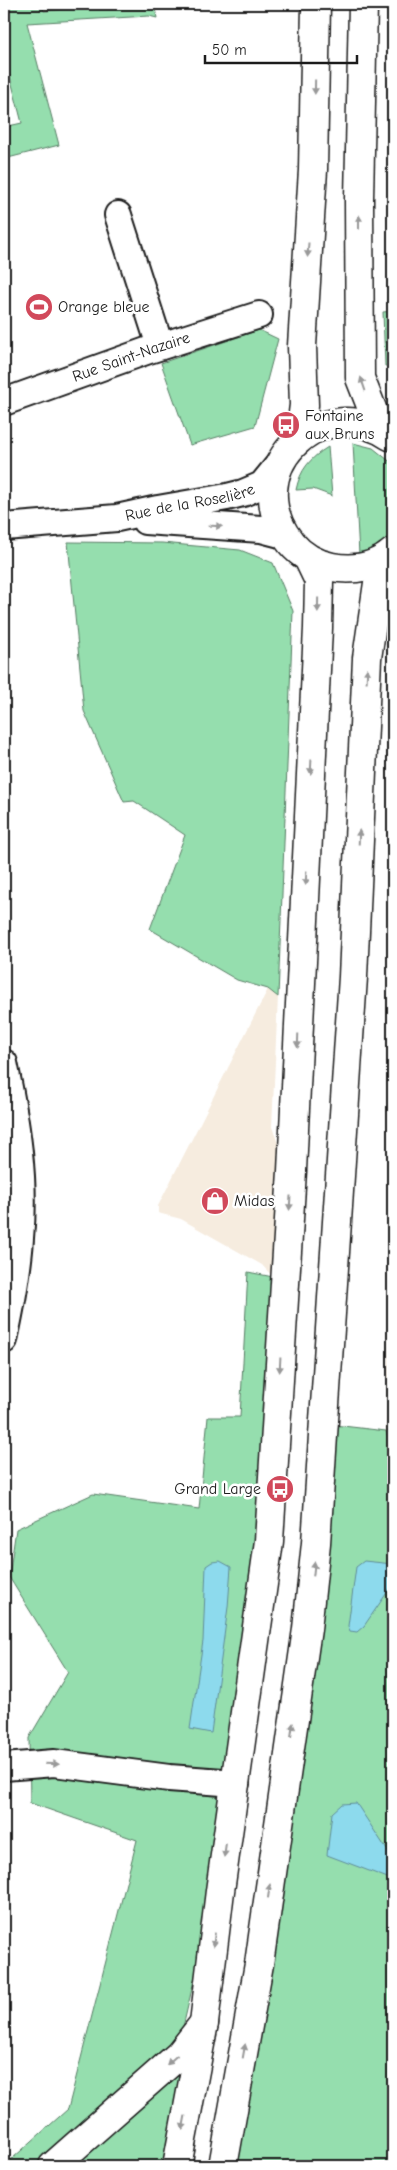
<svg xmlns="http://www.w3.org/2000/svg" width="397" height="2170" font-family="'Comic Neue',sans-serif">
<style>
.built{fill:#f6ecdf}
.green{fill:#95deae;stroke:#587d65}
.water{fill:#8ddaed;stroke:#608e99}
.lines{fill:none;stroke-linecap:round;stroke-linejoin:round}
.minor-casing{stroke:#1c1c1c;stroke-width:30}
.major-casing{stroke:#1c1c1c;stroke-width:31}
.highway-casing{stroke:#1c1c1c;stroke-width:31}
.minor{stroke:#fff;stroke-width:26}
.major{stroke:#fff;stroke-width:28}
.highway{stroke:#fff;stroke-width:28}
.oneway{fill:#999}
.labels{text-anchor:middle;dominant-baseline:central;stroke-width:5;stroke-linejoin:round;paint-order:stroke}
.poi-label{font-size:16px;fill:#1c1c1c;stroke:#fff;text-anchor:start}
.street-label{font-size:16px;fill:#1c1c1c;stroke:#fff}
</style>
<rect width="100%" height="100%" fill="#fff"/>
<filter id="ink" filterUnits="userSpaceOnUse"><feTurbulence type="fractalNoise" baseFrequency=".02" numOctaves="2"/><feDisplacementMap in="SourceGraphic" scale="10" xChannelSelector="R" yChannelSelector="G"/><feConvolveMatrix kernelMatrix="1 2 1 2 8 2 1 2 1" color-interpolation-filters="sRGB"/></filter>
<g filter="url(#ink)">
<path class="built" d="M41 4H120L43 11Z
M268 989 278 997 272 1127 281 1151 273 1277 262 1265 181 1219 158 1213V1206Z
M393 1239V1452L386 1431Z"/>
<path class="green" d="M4 4H41L44 11 120 4H154L157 18 149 16 27 23 59 145 4 159V127L22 123 4 53Z
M393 311V365L385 366 383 312Z
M259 330 278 339 255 426 190 445 161 363Z
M353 443 373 448 393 464V534C385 546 372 551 359 555Z
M328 447 332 496 313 489 296 490C300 470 310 458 328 447Z
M68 542 162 543 240 550 273 563 293 611 278 997 268 989 237 980 150 929 185 835 134 801 124 802 84 711Z
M248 1272 273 1277 255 1577 201 1950 183 2027V2082L165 2166H4L68 2109 137 1840 30 1803 29 1738 68 1672 9 1577 16 1529 93 1494 199 1509 208 1417H240Z
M334 1425 386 1431 393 1452V2166H238L286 1833Z"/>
<path class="water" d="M220 1561 231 1567 228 1607 211 1733 190 1729 203 1641 206 1566 212 1562Z
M364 1561 393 1564V1584L364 1626 357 1632 350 1631 348 1626 356 1567Z
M356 1803 393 1859V1880L327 1855 332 1813 342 1804Z"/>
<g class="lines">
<defs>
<g id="minor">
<path d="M118 215 160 346"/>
<path id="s1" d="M4 402 149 350 259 315"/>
<path d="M145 521 261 529 284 535"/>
<path id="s2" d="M4 527 117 518 158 509 227 497 243 493 262 485 280 463"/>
<path d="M4 1063C16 1120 26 1180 20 1238 18 1272 11 1307 4 1340"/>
<path d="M4 1767 54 1763 169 1778 236 1783"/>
</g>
<path id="major" d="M363 4 359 199 360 378 380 429
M390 436C317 388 236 474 291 543 301 555 316 564 332 567 354 571 376 567 393 552
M295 443 302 421 304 405 302 346 313 170 316 4
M177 2166 204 2023 220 1891 269 1541 292 1171 318 628 319 581 308 558
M223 2166 259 1964 307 1629 316 1543 353 977 367 658 378 583 388 556"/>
<path id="highway" d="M53 2166 179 2055 204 2023"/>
</defs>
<use href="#minor" class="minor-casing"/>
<use href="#major" class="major-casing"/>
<use href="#highway" class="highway-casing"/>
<use href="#minor" class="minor"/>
<use href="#major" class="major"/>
<use href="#highway" class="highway"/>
</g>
<defs><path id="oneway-solid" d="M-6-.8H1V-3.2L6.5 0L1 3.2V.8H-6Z" transform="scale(1.25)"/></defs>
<g class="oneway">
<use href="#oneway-solid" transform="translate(315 87) rotate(91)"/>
<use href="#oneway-solid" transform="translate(359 222) rotate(-90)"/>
<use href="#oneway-solid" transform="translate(308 250) rotate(94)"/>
<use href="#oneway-solid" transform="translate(363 384) rotate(-109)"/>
<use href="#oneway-solid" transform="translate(215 526) rotate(3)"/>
<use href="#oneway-solid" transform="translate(318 605) rotate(91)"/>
<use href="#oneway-solid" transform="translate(367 675) rotate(-87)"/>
<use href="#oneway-solid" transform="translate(311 767) rotate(93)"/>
<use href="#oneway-solid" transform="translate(359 837) rotate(-88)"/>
<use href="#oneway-solid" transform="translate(306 878) rotate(93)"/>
<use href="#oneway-solid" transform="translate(298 1041) rotate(92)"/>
<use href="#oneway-solid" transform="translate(290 1203) rotate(94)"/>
<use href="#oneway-solid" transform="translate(280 1365) rotate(93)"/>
<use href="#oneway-solid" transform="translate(314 1569) rotate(-84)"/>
<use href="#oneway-solid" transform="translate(292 1730) rotate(-82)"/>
<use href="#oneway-solid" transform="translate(52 1764) rotate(1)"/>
<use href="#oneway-solid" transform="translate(225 1850) rotate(98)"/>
<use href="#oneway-solid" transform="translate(269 1891) rotate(-82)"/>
<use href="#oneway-solid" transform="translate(214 1940) rotate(97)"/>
<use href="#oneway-solid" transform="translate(244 2051) rotate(-80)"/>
<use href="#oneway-solid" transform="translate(172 2060) rotate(138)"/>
<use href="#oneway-solid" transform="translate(184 2123) rotate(101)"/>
</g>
</g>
<defs>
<symbol id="stadium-disc" viewBox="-11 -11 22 22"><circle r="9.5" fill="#d1495b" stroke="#fff"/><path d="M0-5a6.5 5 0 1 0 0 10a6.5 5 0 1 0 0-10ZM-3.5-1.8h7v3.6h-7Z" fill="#fff"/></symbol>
<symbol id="bus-disc" viewBox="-11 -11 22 22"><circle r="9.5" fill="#d1495b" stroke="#fff"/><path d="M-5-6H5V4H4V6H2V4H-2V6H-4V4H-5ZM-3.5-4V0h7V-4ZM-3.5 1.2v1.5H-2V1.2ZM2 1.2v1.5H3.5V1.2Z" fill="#fff"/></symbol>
<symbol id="shop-disc" viewBox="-11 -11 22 22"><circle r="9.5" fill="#d1495b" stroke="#fff"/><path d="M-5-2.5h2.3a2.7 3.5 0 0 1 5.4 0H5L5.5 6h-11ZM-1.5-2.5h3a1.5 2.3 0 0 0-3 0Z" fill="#fff"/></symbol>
</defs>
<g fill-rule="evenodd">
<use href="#stadium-disc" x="23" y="291" width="32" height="32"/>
<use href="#bus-disc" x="270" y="409" width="32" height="32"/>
<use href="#shop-disc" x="199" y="1185" width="32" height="32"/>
<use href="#bus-disc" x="264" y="1473" width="32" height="32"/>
</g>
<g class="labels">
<g class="poi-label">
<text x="58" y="307">Orange bleue</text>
<text x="305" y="416">Fontaine<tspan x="305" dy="18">aux Bruns</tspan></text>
<text x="234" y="1201">Midas</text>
<text x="261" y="1489" text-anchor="end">Grand Large</text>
</g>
<g class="street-label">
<text stroke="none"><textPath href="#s1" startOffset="135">Rue Saint-Nazaire</textPath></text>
<text stroke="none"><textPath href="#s2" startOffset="188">Rue de la Roselière</textPath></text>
</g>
</g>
<rect width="397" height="2170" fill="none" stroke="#fff" stroke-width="20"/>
<rect x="10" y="10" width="377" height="2150" fill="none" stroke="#1c1c1c" stroke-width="2" filter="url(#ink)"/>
<path d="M205 55v8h152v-8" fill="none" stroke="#1c1c1c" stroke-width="2.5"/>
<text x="212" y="55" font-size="15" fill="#1c1c1c" stroke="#ffffff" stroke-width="4" paint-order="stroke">50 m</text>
</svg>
